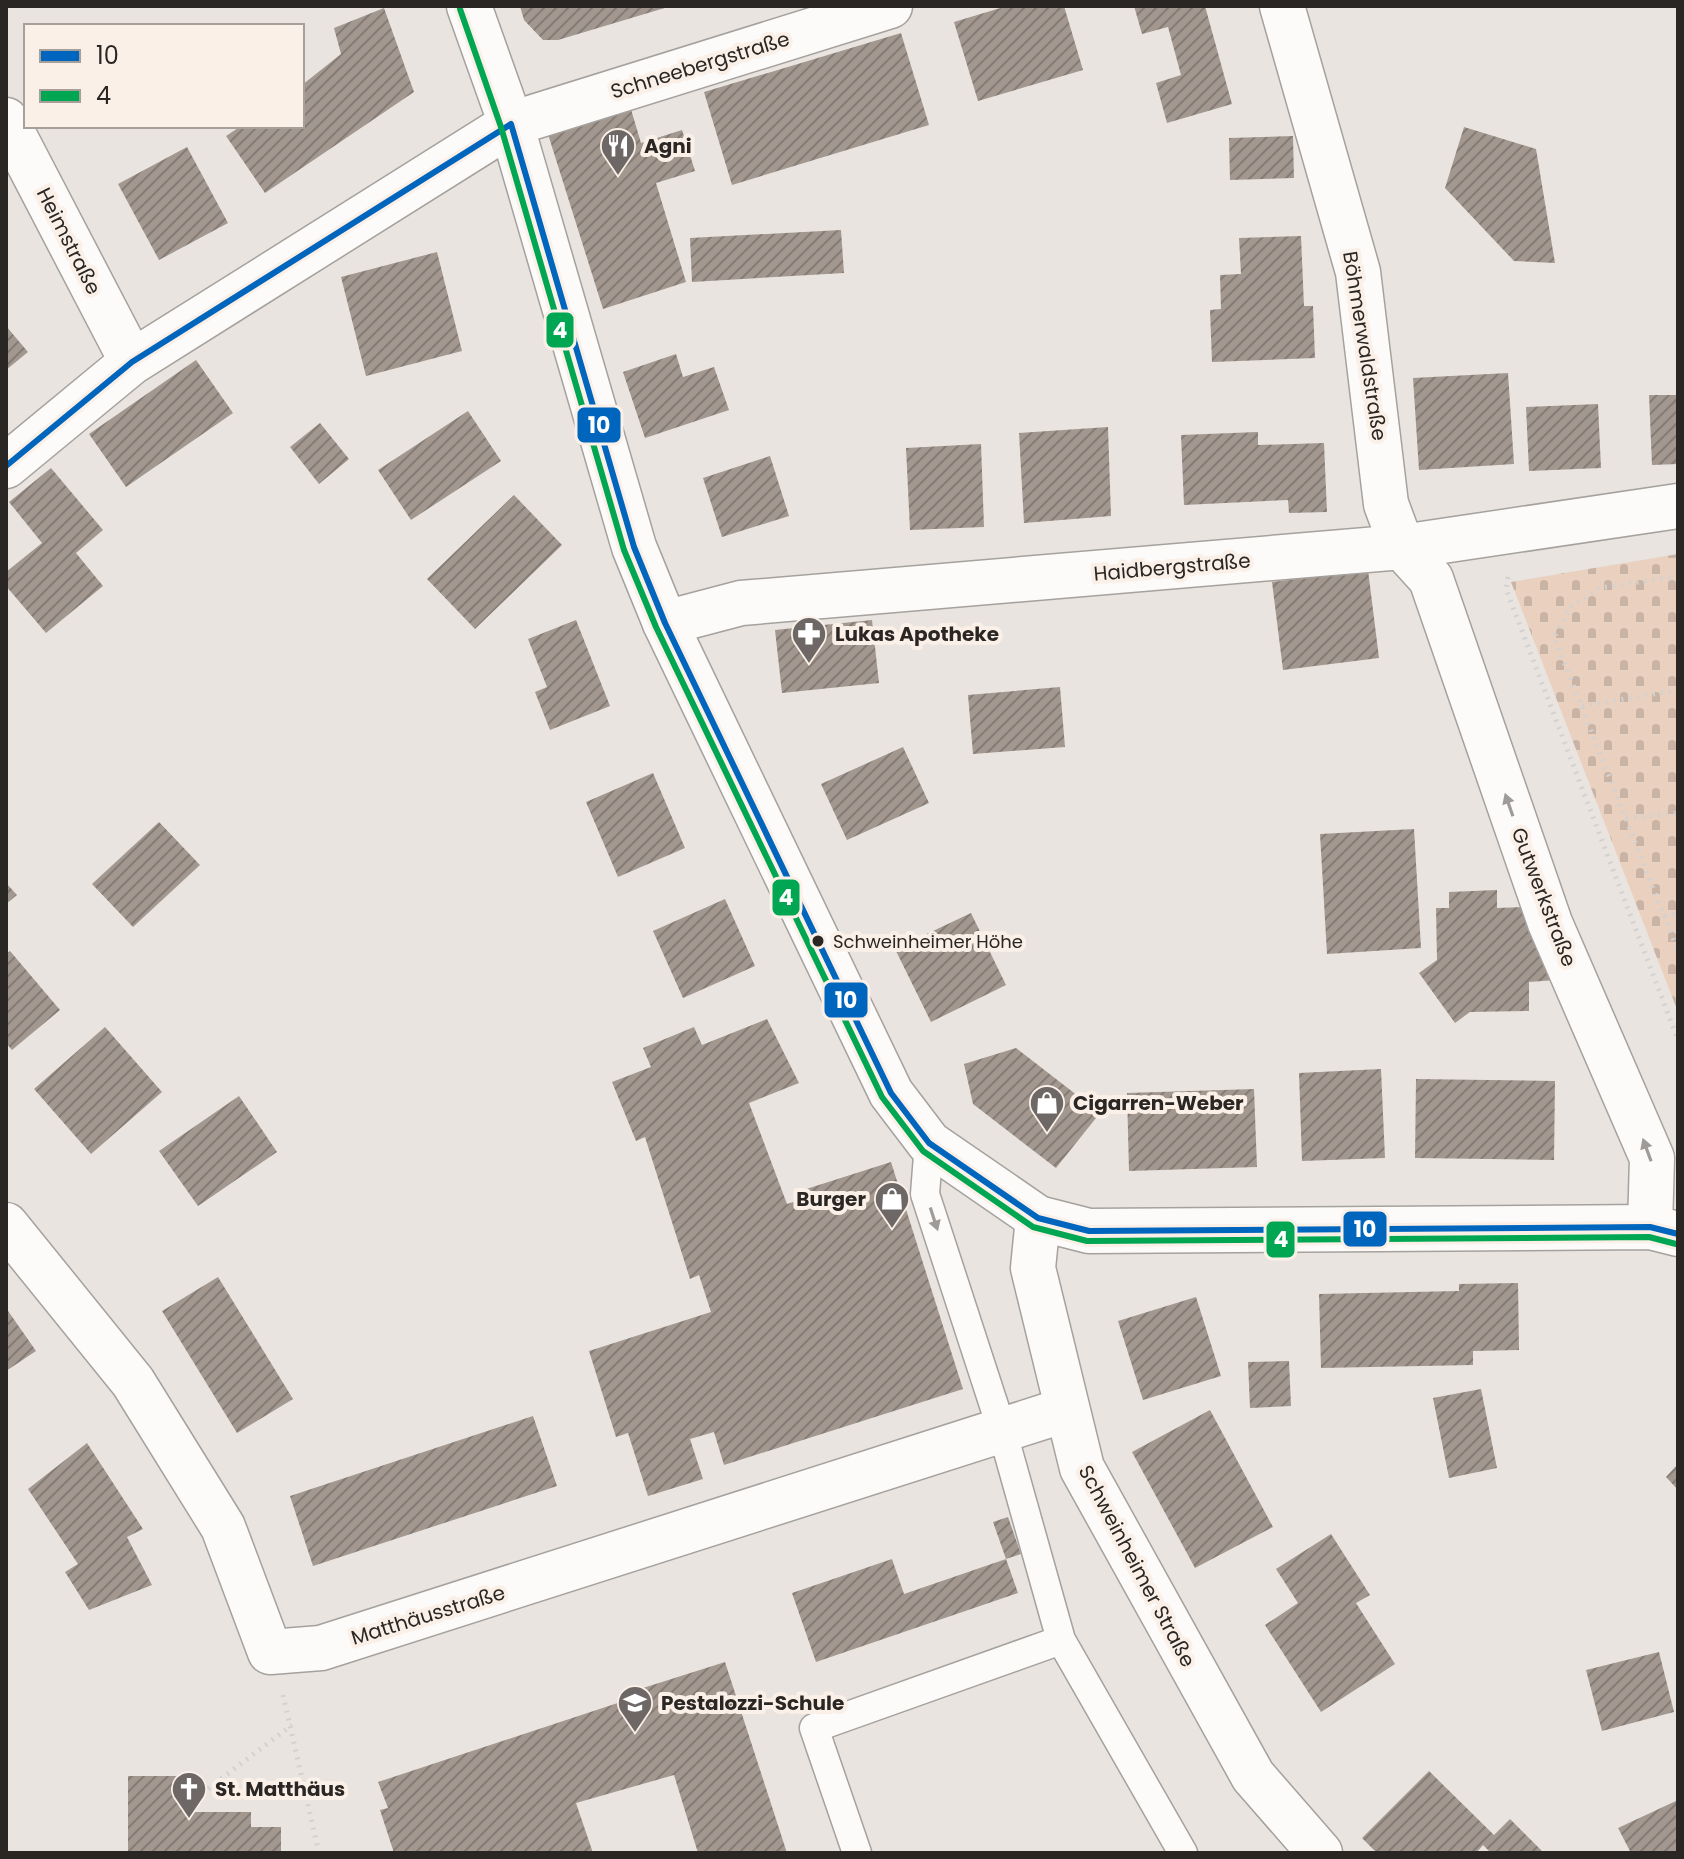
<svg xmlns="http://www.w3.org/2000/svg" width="1684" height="1859" font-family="Poppins,sans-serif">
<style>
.cemetery{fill:url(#cemetery-stones)}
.building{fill:url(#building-hatch)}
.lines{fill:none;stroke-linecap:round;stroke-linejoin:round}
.lane-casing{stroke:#a5a19d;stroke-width:31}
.street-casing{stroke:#a5a19d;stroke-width:47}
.secondary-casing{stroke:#a5a19d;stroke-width:47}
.path{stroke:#d3d2d1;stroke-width:5;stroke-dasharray:2 6;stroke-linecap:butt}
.lane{stroke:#fcfbfa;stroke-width:28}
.street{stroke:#fcfbfa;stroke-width:44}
.secondary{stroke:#fcfbfa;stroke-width:44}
.bus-1-casing{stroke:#fbf0e8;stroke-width:12}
.bus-2-casing{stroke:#fbf0e8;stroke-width:12}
.bus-1{stroke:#0065bd;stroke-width:6}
.bus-2{stroke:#00a651;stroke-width:6}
.oneway{fill:#9e9b99}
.bus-dot{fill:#2a2623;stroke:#fbf0e8;stroke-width:3}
.labels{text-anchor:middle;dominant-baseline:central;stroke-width:8;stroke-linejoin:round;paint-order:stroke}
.bus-label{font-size:18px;fill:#2a2623;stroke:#fbf0e8;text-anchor:start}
.street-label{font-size:20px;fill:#2a2623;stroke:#fbf0e8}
.poi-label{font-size:20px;font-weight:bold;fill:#2a2623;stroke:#fbf0e8;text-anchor:start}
.line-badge{stroke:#fbf0e8;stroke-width:3}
.badge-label{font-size:22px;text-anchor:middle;font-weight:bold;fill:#fff}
</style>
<defs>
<pattern id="cemetery-stones" width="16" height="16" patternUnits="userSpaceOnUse" patternTransform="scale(2)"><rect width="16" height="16" fill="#ead1bf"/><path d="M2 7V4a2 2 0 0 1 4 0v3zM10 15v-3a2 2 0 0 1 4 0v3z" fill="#c9b3a4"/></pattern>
<pattern id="building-hatch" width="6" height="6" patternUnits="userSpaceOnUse" patternTransform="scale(2)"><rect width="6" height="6" fill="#a39890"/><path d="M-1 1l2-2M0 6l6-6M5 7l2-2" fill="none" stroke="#857c75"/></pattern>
</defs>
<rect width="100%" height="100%" fill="#e9e4df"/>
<path class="cemetery" d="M1678 554V1012L1511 582Z"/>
<path class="building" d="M520 6H668V7L558 40H543L524 20Z
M1007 6H1064L1083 70 978 101 954 22Z
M1134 6H1205L1232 104 1167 123 1156 83 1181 75 1168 27 1142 34Z
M384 8 414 92 265 193 226 136 241 126H302V85L341 54 334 28Z
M901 33 929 125 732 185 704 92Z
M630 106 641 143 682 130 695 171 656 183 686 282 603 309 547 131Z
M1464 127 1536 149 1555 263 1514 261 1445 188Z
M1293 136 1294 178 1230 180 1229 138Z
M187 147 228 223 159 260 118 184Z
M841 230 844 273 692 282 690 238Z
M1301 236 1304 306H1313L1315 358 1212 362 1210 310 1221 309 1220 275 1241 274 1239 238Z
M437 252 462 351 366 376 341 277Z
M6 326 28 352 6 370Z
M676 354 683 377 714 367 729 410 645 438 623 372Z
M196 360 233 413 126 487 89 434Z
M1508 373 1514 464 1419 470 1413 378Z
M1649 395H1678V464L1652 465Z
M1598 404 1601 468 1529 471 1526 407Z
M468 411 501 461 411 520 378 470Z
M320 423 349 459 319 484 290 447Z
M1108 427 1111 516 1024 523 1019 433Z
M1258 432V445L1324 443 1327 512 1289 513 1288 500 1184 505 1181 435Z
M981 444 984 527 910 530 906 448Z
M770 456 789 516 722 537 703 478Z
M51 468 103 530 76 553 103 586 46 633 6 586V572L42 543 9 502Z
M514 495 562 545 475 629 427 579Z
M1368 570 1379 658 1283 670 1272 582Z
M576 620 610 706 550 730 535 692 547 687 528 639Z
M872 620 879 683 782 693 775 630Z
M1060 687 1065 747 973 754 968 695Z
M903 747 929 803 847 840 821 784Z
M653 773 685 848 618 877 586 802Z
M159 822 200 865 133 927 92 884Z
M1414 829 1421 948 1327 954 1320 834Z
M6 883 17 895 6 904Z
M1497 890V908L1525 907 1556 980 1529 982V1011L1470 1012 1455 1023 1419 973 1437 960 1436 908H1449V892Z
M725 899 755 966 683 998 653 931Z
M971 913 1006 985 931 1022 895 949Z
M10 951 60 1010 12 1050 6 1043V954Z
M767 1019 799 1083 749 1103 787 1204 803 1199 800 1191 891 1162 963 1389 724 1465 714 1432 690 1439 703 1479 648 1496 628 1433 616 1437 589 1351 711 1312 699 1275 690 1279 645 1137 636 1141 612 1082 651 1067 643 1048 694 1027 702 1045Z
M105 1027 162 1092 91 1154 34 1089Z
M1016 1048 1100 1113 1056 1168 973 1104 964 1064Z
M1381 1069 1385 1158 1302 1161 1299 1073Z
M1416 1079 1555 1081 1554 1160 1415 1158Z
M1254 1089 1257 1167 1129 1171 1127 1093Z
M239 1096 277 1152 198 1206 159 1151Z
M218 1277 293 1399 237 1433 162 1311Z
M1518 1283 1519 1350 1473 1351V1365L1321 1368 1319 1294 1459 1291V1284Z
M1196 1297 1221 1376 1143 1400 1118 1321Z
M6 1308 36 1351 6 1371Z
M1289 1361 1291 1406 1250 1408 1248 1362Z
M1481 1389 1497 1468 1449 1478 1433 1398Z
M1210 1410 1273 1527 1195 1568 1132 1452Z
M533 1416 557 1486 313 1566 290 1496Z
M87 1443 143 1529 127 1537 152 1585 89 1610 65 1572 78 1564 28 1489Z
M1678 1464V1490L1666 1477Z
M1008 1517 1021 1554 1006 1559 1018 1593 816 1662 792 1593 892 1559 904 1594 1006 1559 993 1522Z
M1331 1534 1370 1595 1356 1603 1395 1664 1321 1712 1265 1625 1298 1603 1276 1569Z
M1659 1652 1674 1712 1602 1731 1586 1670Z
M725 1662 787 1853H698L674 1775 576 1803 593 1853H394L380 1810 388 1808 378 1782 645 1694 643 1688Z
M1429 1771 1494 1835 1510 1819 1544 1853H1491L1483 1845 1476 1853H1377L1362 1838Z
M128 1776H186V1812H251V1827H281V1853H128Z
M1678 1800V1853H1631L1618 1828Z"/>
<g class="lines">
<defs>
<path id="lane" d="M929 1143 925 1194 1002 1430 1061 1640 1183 1853
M857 1853 814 1728 1061 1640"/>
<path id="street" d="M1282 6 1358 272 1386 504 1402 547 1431 579 1550 923 1652 1158 1650 1227
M6 120 132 362
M6 466 132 362 511 124 890 6
M665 623 741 603 1402 547 1678 506
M1038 1218 1033 1268 1082 1468 1253 1776 1320 1853
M6 1225 133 1382 223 1527 270 1652 321 1648 1065 1410"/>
<path id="secondary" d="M469 6 511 124 634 547 665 623 891 1093 929 1143 1038 1218 1089 1231 1650 1227 1678 1234"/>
</defs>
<use href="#lane" class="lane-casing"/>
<use href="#street" class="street-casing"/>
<use href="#secondary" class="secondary-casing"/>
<path class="path" d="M1678 576 1599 588 1571 607 1554 637 1678 951
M1508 577 1506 589 1678 1040
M1582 706 1678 690
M1626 818 1678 813
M1664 916 1678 914
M283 1695 319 1853
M186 1796 201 1794 292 1725"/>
<use href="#lane" class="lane"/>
<use href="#street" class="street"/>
<use href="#secondary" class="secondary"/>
<defs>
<path id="bus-1" d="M511 124 634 547 665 623 891 1093 929 1143 1038 1218 1089 1231 1650 1227 1678 1234
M6 466 132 362 511 124"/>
<path id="bus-2" d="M460 9 501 127 624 550 656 627 882 1097 923 1151 1033 1227 1087 1241 1649 1237 1676 1244"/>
</defs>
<use href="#bus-1" class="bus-1-casing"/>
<use href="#bus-2" class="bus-2-casing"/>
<use href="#bus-1" class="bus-1"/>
<use href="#bus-2" class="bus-2"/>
</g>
<defs><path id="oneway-solid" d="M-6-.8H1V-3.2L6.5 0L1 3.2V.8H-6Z" transform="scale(2)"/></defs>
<g class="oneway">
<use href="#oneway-solid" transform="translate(1509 805) rotate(-109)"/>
<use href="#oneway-solid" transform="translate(1647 1150) rotate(-110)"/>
<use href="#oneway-solid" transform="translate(934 1219) rotate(72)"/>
</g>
<defs>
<symbol id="restaurant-pin" viewBox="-11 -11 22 30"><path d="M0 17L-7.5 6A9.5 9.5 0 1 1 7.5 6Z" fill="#6d6865" stroke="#fbf0e8"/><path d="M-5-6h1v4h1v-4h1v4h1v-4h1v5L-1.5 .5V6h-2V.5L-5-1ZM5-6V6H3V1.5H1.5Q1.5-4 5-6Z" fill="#fff"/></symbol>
<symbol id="pharmacy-pin" viewBox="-11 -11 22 30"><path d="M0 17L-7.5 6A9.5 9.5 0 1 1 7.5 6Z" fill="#6d6865" stroke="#fbf0e8"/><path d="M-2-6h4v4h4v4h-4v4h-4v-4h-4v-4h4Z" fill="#fff"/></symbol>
<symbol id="shop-pin" viewBox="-11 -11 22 30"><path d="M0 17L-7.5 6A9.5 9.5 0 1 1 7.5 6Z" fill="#6d6865" stroke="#fbf0e8"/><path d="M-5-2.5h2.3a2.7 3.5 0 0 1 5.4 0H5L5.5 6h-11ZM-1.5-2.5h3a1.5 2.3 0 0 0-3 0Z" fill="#fff"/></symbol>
<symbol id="school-pin" viewBox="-11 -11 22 30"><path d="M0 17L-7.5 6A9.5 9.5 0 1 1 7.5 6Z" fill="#6d6865" stroke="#fbf0e8"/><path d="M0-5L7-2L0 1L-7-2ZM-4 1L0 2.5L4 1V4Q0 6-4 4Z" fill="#fff"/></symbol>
<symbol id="church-pin" viewBox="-11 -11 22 30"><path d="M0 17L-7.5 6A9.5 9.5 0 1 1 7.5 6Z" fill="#6d6865" stroke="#fbf0e8"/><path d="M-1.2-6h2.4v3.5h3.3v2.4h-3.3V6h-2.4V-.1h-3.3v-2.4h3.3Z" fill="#fff"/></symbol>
</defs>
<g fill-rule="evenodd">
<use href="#restaurant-pin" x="598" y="126" width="40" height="54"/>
<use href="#pharmacy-pin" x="789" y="614" width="40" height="54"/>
<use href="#shop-pin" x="1027" y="1083" width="40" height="54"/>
<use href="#shop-pin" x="872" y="1179" width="40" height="54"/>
<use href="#school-pin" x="615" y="1683" width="40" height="54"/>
<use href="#church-pin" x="169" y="1769" width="40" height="54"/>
</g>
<circle class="bus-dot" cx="818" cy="941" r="7"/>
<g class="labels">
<g class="bus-label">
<text x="833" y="941">Schweinheimer Höhe</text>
</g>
<g class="street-label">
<text transform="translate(700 65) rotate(-17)">Schneebergstraße</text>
<text transform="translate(69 241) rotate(63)">Heimstraße</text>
<text transform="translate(1365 346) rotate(81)">Böhmerwaldstraße</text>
<text transform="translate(1172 567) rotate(-5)">Haidbergstraße</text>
<text transform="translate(1544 897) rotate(69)">Gutwerkstraße</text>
<text transform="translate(1137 1566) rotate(62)">Schweinheimer Straße</text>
<text transform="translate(428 1615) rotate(-17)">Matthäusstraße</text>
</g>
<g class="poi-label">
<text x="644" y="146">Agni</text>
<text x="835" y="634">Lukas Apotheke</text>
<text x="1073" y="1103">Cigarren-Weber</text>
<text x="866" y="1199" text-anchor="end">Burger</text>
<text x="661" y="1703">Pestalozzi-Schule</text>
<text x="215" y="1789">St. Matthäus</text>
</g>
</g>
<g class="line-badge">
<rect x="545" y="311" width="30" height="38" rx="8" fill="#00a651"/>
<rect x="576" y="406" width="46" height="38" rx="8" fill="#0065bd"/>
<rect x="771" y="878" width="30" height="39" rx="8" fill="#00a651"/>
<rect x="823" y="981" width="46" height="38" rx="8" fill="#0065bd"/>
<rect x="1342" y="1210" width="46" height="38" rx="8" fill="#0065bd"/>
<rect x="1265" y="1220" width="31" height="39" rx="8" fill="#00a651"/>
</g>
<g class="badge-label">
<text x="560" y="338">4</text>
<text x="599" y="433">10</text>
<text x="786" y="905">4</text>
<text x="846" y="1008">10</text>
<text x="1365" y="1237">10</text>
<text x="1281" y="1247">4</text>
</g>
<rect width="1684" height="1859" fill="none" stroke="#2a2623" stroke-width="16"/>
<rect x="24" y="24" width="280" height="104" fill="#fbf0e8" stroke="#a79f99" stroke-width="2"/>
<rect x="40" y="50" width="40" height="12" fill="#0065bd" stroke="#a79f99" stroke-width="2"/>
<text x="96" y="64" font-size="24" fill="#2a2623">10</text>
<rect x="40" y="90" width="40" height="12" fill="#00a651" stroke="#a79f99" stroke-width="2"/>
<text x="96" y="104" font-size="24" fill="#2a2623">4</text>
</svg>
